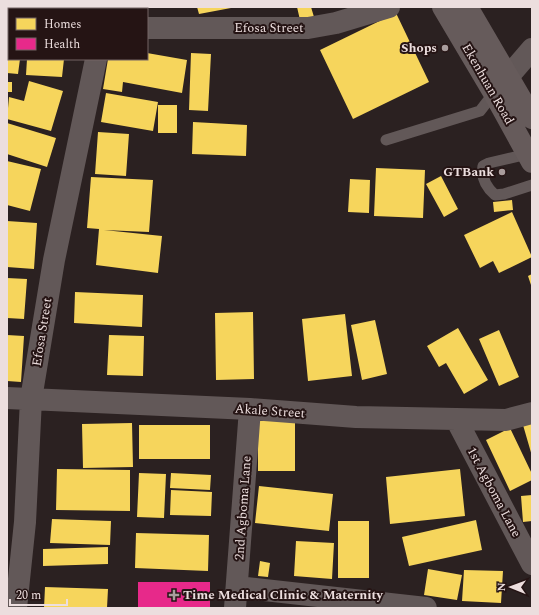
<svg xmlns="http://www.w3.org/2000/svg" width="539" height="615" font-family="Spectral,serif">
<style>
.homes{fill:#f6d55c}
.health{fill:#e7298a}
.lines{fill:none;stroke-linecap:round;stroke-linejoin:round}
.service{stroke:#625858;stroke-width:11}
.minor{stroke:#625858;stroke-width:22}
.secondary{stroke:#665b5b;stroke-width:22}
.poi-dot{fill:#a89c9c;stroke:#251414;stroke-width:1.5}
.labels{text-anchor:middle;dominant-baseline:central;stroke-width:4;stroke-linejoin:round;paint-order:stroke}
.street-label{font-size:13px;fill:#ecdede;stroke:#251414}
.poi-label{font-size:13px;font-weight:bold;fill:#ecdede;stroke:#251414;text-anchor:end}
</style>
<rect width="100%" height="100%" fill="#2b2121"/>
<path class="homes" d="M197 7H230L231 8 199 14Z
M297 7H311L314 17 300 20Z
M396 13 429 82 353 119 320 50Z
M7 28H9V59H20L18 74 7 73Z
M147 53 187 60 182 93 123 82 122 92 103 89 108 59H147Z
M191 53 211 54 208 111 189 110Z
M27 59H64L62 77 26 75Z
M29 81 63 91 51 131 7 119 9 97 24 101Z
M7 82H12V92H7Z
M106 93 158 102 153 131 101 122Z
M158 105H177V133H158Z
M193 122 247 125 246 156 192 154Z
M7 123 56 138 47 167 7 154Z
M98 132 129 134 126 176 95 174Z
M7 161 41 169 30 211 7 205Z
M376 168 425 170 423 218 374 216Z
M441 176 458 209 444 217 426 184Z
M91 177 153 180 149 232 104 230 162 236 158 273 96 265 99 229 87 228Z
M350 179 370 180 369 213 348 212Z
M512 200 513 210 494 212 493 202Z
M512 212 532 257 499 273 493 261 480 268 464 235Z
M7 221 37 223 34 269 7 267Z
M532 274V288L528 276Z
M7 278 27 279 24 319 7 318Z
M75 292 143 295 142 327 74 323Z
M253 312 254 379 216 380 215 313Z
M345 314 352 376 308 381 302 319Z
M375 320 387 374 362 380 351 325Z
M458 328 488 380 464 394 446 363 439 367 427 346Z
M499 330 519 377 499 386 479 339Z
M7 335 24 336 21 382 7 381Z
M109 335 144 336 143 376 107 375Z
M258 421H295V471H258Z
M132 423 133 467 83 468 82 424Z
M532 423V456L523 425Z
M139 425H210V459H139Z
M510 428 532 474V480L510 491 486 440Z
M57 469 130 470V511L56 510Z
M460 469 465 516 390 524 386 477Z
M139 473 166 474 164 518 137 517Z
M171 473 211 475 210 490 170 488Z
M259 486 333 494 329 531 255 523Z
M171 490 212 492 211 516 170 515Z
M532 495V521L523 522 521 496Z
M52 519 111 521 110 545 50 543Z
M476 520 482 550 409 566 402 537Z
M338 521H369V578H338Z
M136 533 209 535 208 571 135 568Z
M296 541 334 543 332 579 294 576Z
M108 547V564L43 566V549Z
M260 561 270 563 268 577 258 576Z
M428 569 462 575 457 600 424 595Z
M464 570 503 571 501 603 462 601Z
M45 587 108 589 107 608H44Z"/>
<path class="health" d="M138 582H210V608H138Z"/>
<g class="lines">
<path class="service" d="M386 140 480 111 494 93
M528 154 489 163 483 166C481 178 486 187 495 195L504 194 532 185"/>
<path class="minor" d="M7 10H9
M147 28H308L336 23 389 7
M507 78 532 49
M7 398 250 409 356 417 506 420 532 413
M456 419 532 564
M237 587 426 608
M16 608 25 522 31 399 54 260 96 59
M235 608 250 409"/>
<path class="secondary" d="M443 7 494 93 532 162
M467 7 532 118"/>
</g>
<g class="poi-dot">
<circle cx="445" cy="48" r="4"/>
<circle cx="502" cy="172" r="4"/>
<path d="M172 589h4v4h4v4h-4v4h-4v-4h-4v-4h4z"/>
</g>
<g class="labels">
<g class="street-label">
<text x="269" y="28">Efosa Street</text>
<text transform="translate(488 84) rotate(60)">Ekenhuan Road</text>
<text transform="translate(42 332) rotate(-81)">Efosa Street</text>
<text transform="translate(270 411) rotate(4)">Akale Street</text>
<text transform="translate(494 492) rotate(62)">1st Agboma Lane</text>
<text transform="translate(243 508) rotate(-86)">2nd Agboma Lane</text>
</g>
<g class="poi-label">
<text x="437" y="48">Shops</text>
<text x="494" y="172">GTBank</text>
<text x="183" y="595" text-anchor="start">Time Medical Clinic &amp; Maternity</text>
</g>
</g>
<rect width="539" height="615" fill="none" stroke="#ecdede" stroke-width="16"/>
<rect x="8" y="8" width="140" height="52" fill="#251414" stroke="#756565"/>
<rect x="16" y="18" width="20" height="12" fill="#f6d55c" stroke="#756565"/>
<text x="44" y="28" font-size="12" fill="#ecdede">Homes</text>
<rect x="16" y="38" width="20" height="12" fill="#e7298a" stroke="#756565"/>
<text x="44" y="48" font-size="12" fill="#ecdede">Health</text>
<g transform="translate(511 587) rotate(271)" stroke="#251414" stroke-width="3" paint-order="stroke">
<path d="M0-3L7 15L0 10L-7 15Z" fill="#ecdede"/>
<text y="-6" font-size="11" font-weight="bold" text-anchor="middle" fill="#ecdede">N</text>
</g>
<path d="M10 599v6h57v-6" fill="none" stroke="#ecdede" stroke-width="2"/>
<text x="16" y="599" font-size="12" fill="#ecdede" stroke="#251414" stroke-width="3" paint-order="stroke">20 m</text>
</svg>
